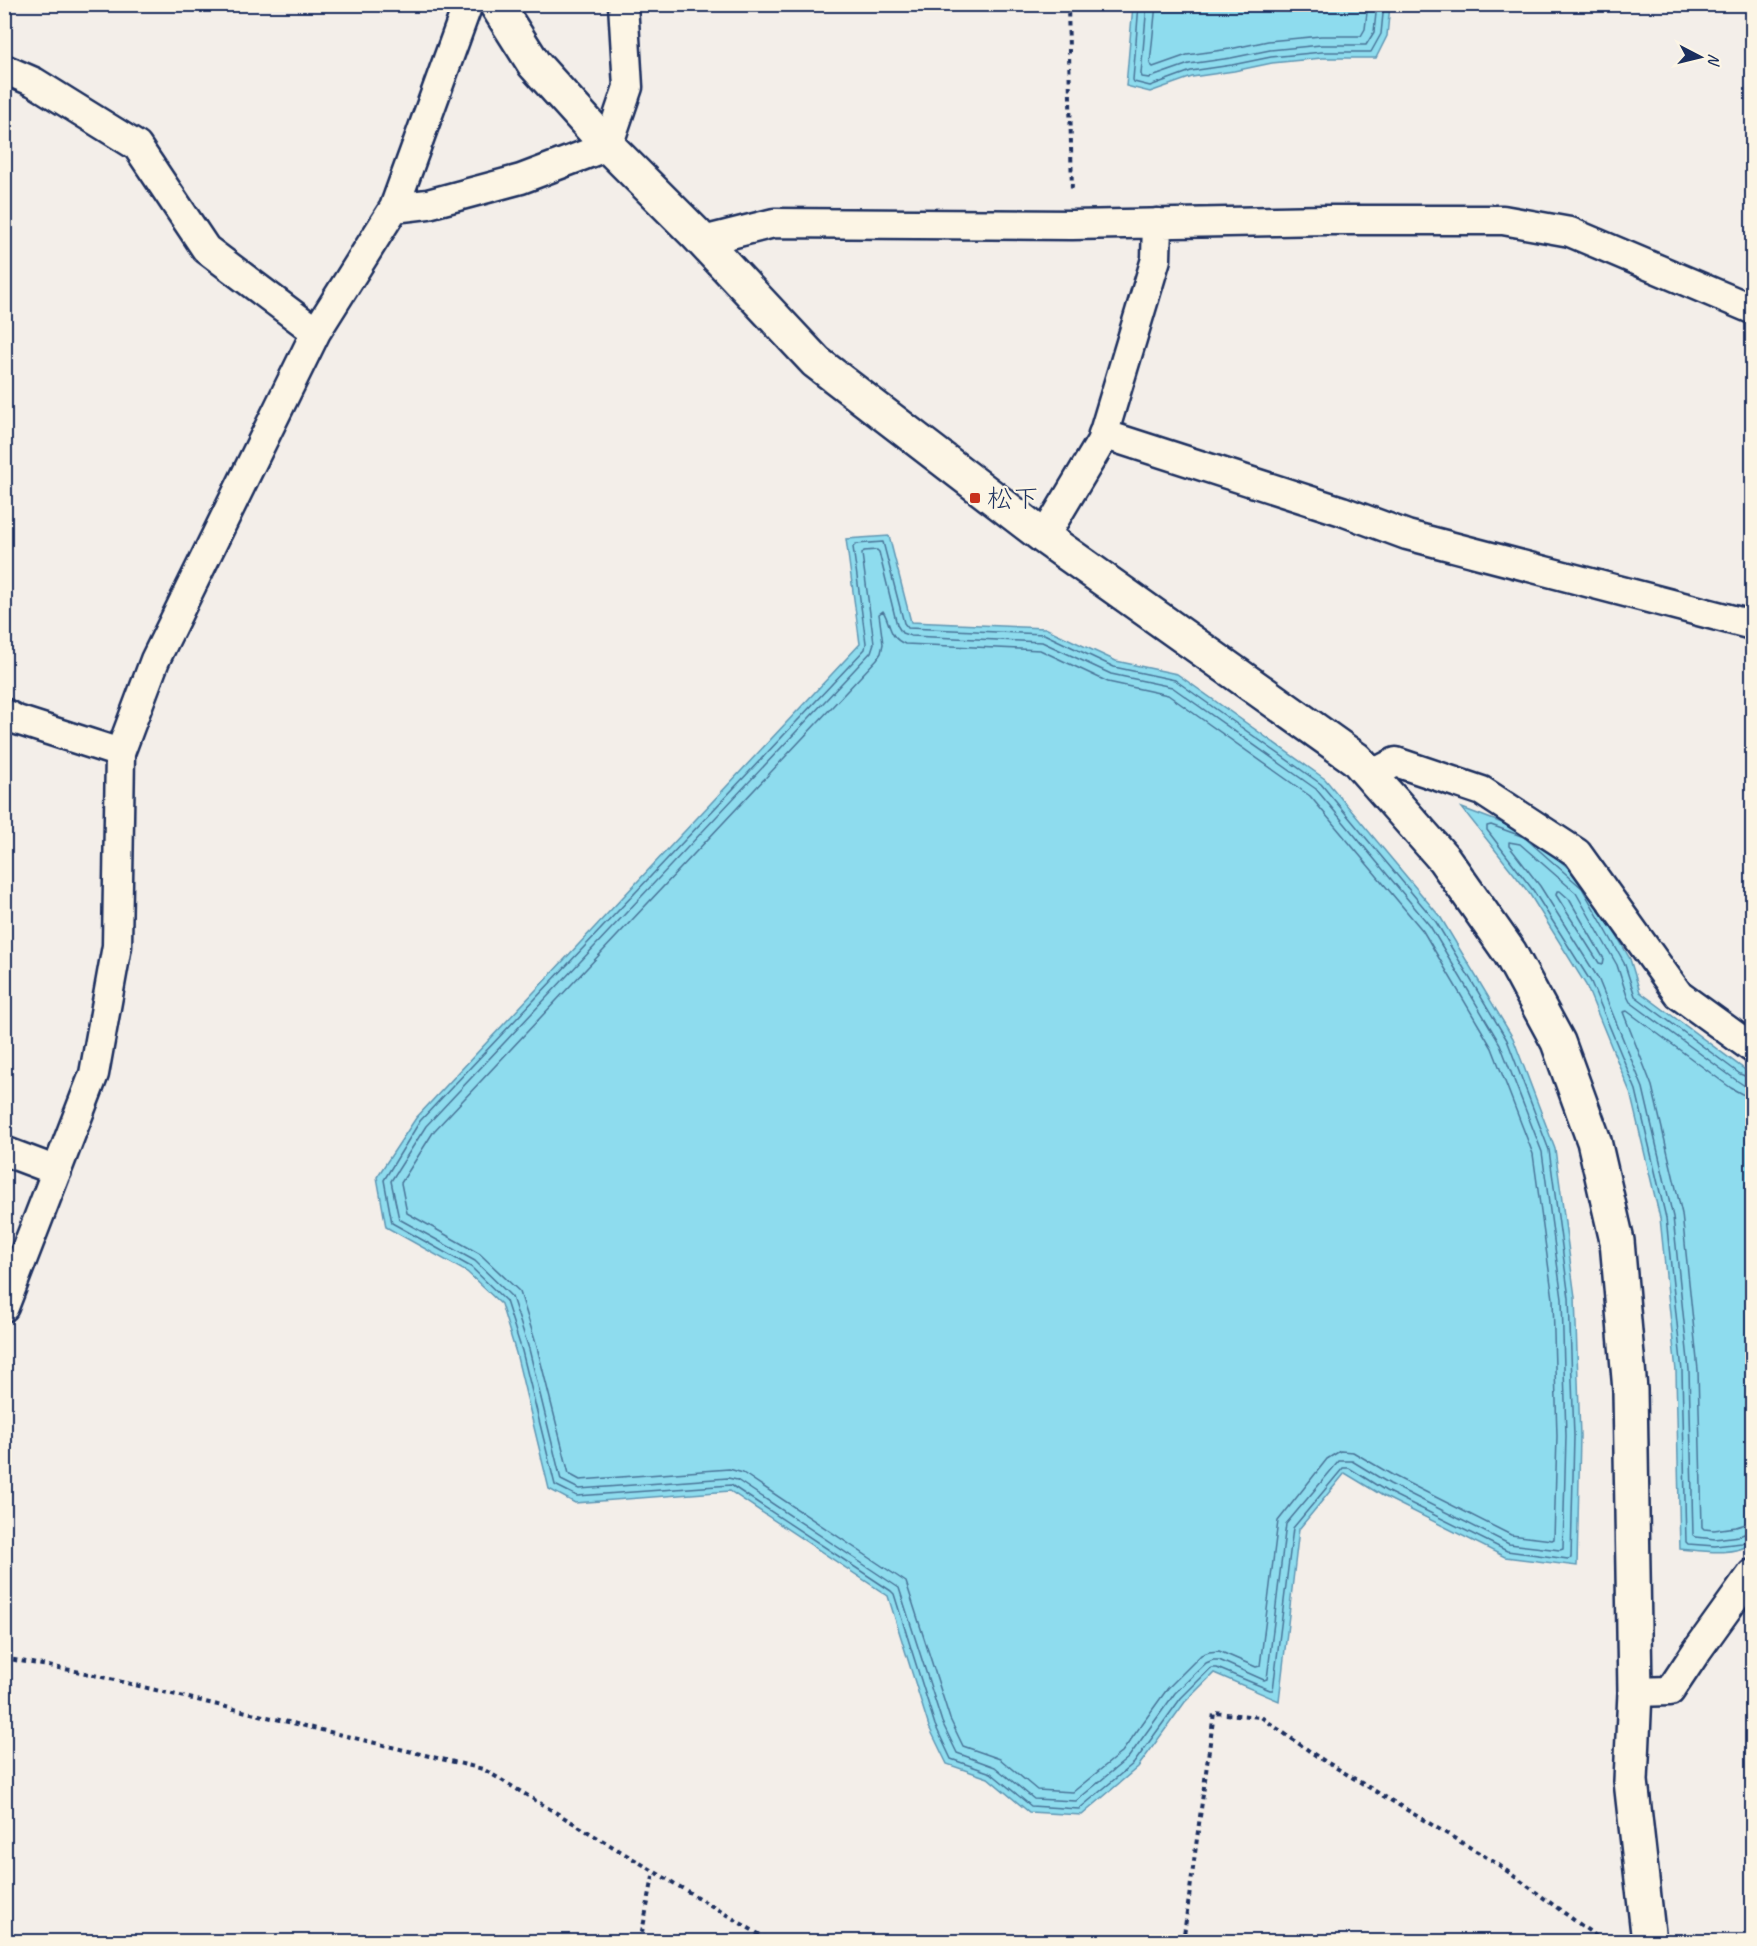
<svg xmlns="http://www.w3.org/2000/svg" width="1757" height="1946" font-family="Caveat,'Klee One',sans-serif">
<style>
.water{fill:#8edcee;stroke:#6097b4;stroke-width:1.5}
.lines{fill:none;stroke-linecap:round;stroke-linejoin:round}
.shore{stroke:#497498;stroke-width:1.5}
.minor-casing{stroke:#1b2f5e;stroke-width:33}
.tertiary-casing{stroke:#1b2f5e;stroke-width:38}
.path{stroke:#1b2f5e;stroke-width:4;stroke-dasharray:4.5 4.5;stroke-linecap:butt}
.minor{stroke:#fcf5e5;stroke-width:28}
.tertiary{stroke:#fcf5e5;stroke-width:33}
.poi-dot{fill:#c8321e;stroke:#fcf5e5;stroke-width:2}
.labels{text-anchor:middle;dominant-baseline:central;stroke-width:4.5;stroke-linejoin:round;paint-order:stroke}
.poi-label{font-size:26px;fill:#1b2f5e;stroke:#fcf5e5;text-anchor:start}
</style>
<rect width="100%" height="100%" fill="#f3eee9"/>
<filter id="ink" filterUnits="userSpaceOnUse"><feTurbulence type="fractalNoise" baseFrequency=".0167" numOctaves="2"/><feDisplacementMap in="SourceGraphic" scale="12" xChannelSelector="R" yChannelSelector="G"/><feConvolveMatrix kernelMatrix="1 2 1 2 8 2 1 2 1" color-interpolation-filters="sRGB"/></filter>
<g filter="url(#ink)">
<path class="water" d="M1133 5V4L1390 5 1387 36 1376 58H1322L1272 63 1234 71 1192 77 1150 92 1126 86Z
M889 536 911 622 1045 628 1116 661 1177 674 1325 779 1441 918 1513 1038 1555 1149 1575 1297 1580 1436 1577 1566 1505 1557 1383 1496 1345 1473 1299 1529 1279 1701 1214 1673 1185 1702 1138 1767 1082 1815 1029 1812 988 1778 947 1764 929 1727 888 1596 730 1491 575 1503 549 1489 516 1353 501 1304 467 1272 386 1227 377 1177 416 1118 860 644 846 539Z
M1462 808 1526 832 1587 884 1630 959 1640 992 1752 1075V1544C1731 1556 1704 1551 1680 1549L1676 1371 1660 1218 1630 1092 1586 985 1529 893Z"/>
<g class="lines">
<path class="shore" d="M1139 4 1133 80 1134 82 1150 86 1191 71 1232 65 1271 57 1322 52H1371L1381 34 1384 4
M1147 4 1141 74 1142 77 1149 78 1189 64 1231 58 1270 50 1321 45H1366L1374 32 1377 4
M1156 4 1150 64 1153 67 1187 55 1230 49 1268 41 1321 36H1361L1365 29 1368 4
M883 542 904 623 908 628 1044 634 1114 667 1175 680 1321 784 1436 922 1507 1040 1549 1150 1569 1298 1574 1436 1571 1558 1568 1559 1507 1551 1386 1491 1349 1468H1343L1293 1528 1273 1690H1270L1217 1668H1211L1181 1698 1134 1763 1079 1809 1031 1806 991 1773 951 1759 935 1725 894 1594 891 1591 731 1485 577 1496 555 1485 522 1351 506 1301 471 1267 392 1223 384 1180 420 1121 865 649 866 643 853 547 856 544Z
M877 550 879 552 897 625 902 633 911 636 1042 642 1111 674 1172 687 1316 789 1430 926 1500 1044 1542 1152 1562 1299 1566 1436 1563 1549 1560 1550 1509 1544 1390 1484 1352 1461H1339L1286 1524 1267 1679 1264 1680 1219 1660H1213L1206 1663 1175 1693 1128 1758 1076 1801 1034 1799 995 1767 957 1753 942 1722 899 1588 737 1480 728 1478 579 1489 561 1480 529 1349 512 1297 475 1261 399 1219 391 1181 426 1126 871 652 874 643 862 554 864 551Z
M883 611C891 624 888 637 905 644L1040 650 1108 682 1168 695 1310 796 1423 931 1492 1048 1533 1154 1553 1299 1557 1436 1554 1539 1552 1540 1511 1535 1394 1476 1353 1452 1340 1451 1327 1459 1278 1521 1260 1666 1256 1667 1219 1651 1209 1652 1201 1655 1168 1688 1122 1752 1073 1792 1037 1790 1000 1759 963 1746 950 1719 906 1582 743 1473 729 1469 580 1480 569 1474 537 1347 520 1292 480 1254 407 1213 401 1183 434 1131 877 659 881 653 883 644 879 614Z
M1557 891H1560L1569 899 1604 959 1603 964 1599 963 1556 895Z
M1752 1079 1740 1074 1635 996 1624 962 1582 888 1524 837 1491 825 1487 826V830L1533 890 1591 982 1636 1090 1666 1218 1682 1371 1686 1542 1688 1544 1715 1546 1742 1543 1752 1539
M1752 1087 1745 1086 1736 1080 1630 1002 1627 996 1617 965 1576 893 1520 844 1509 842V846L1540 886 1598 978 1643 1088 1673 1217 1689 1370 1693 1535 1696 1537 1715 1539 1739 1536 1752 1531
M1752 1096 1742 1094 1731 1088 1627 1011 1623 1012 1652 1086 1682 1214 1698 1370 1702 1527 1704 1529 1714 1530 1736 1527 1752 1522"/>
<defs>
<path id="minor" d="M4 69 34 82 137 146 206 249 316 332
M394 208 428 204 521 179 608 146 628 87 623 4
M703 241 774 223 1072 225 1326 220H1503L1570 232 1752 309
M1103 434 1342 511 1407 535 1752 625
M1044 537 1101 442 1156 259 1157 223
M4 713 17 720 120 753
M1371 775 1396 762 1482 791 1577 853 1679 995 1752 1048
M4 1151 57 1171
M4 1307 94 1074 117 946 120 753 155 660 316 332 394 208 468 4
M1635 1692 1670 1691 1696 1652 1752 1574"/>
<path id="tertiary" d="M496 4 534 64 608 146 696 234 816 362 1044 537 1356 759 1444 859 1510 953 1558 1042 1594 1141 1617 1241 1630 1390 1635 1692 1631 1781 1649 1942"/>
</defs>
<use href="#minor" class="minor-casing"/>
<use href="#tertiary" class="tertiary-casing"/>
<path class="path" d="M1068 4 1072 193
M4 1658 81 1672 483 1769 772 1942
M640 1942 654 1872
M1183 1942 1214 1713 1261 1717 1318 1757 1496 1863 1604 1942"/>
<use href="#minor" class="minor"/>
<use href="#tertiary" class="tertiary"/>
</g>
</g>
<rect class="poi-dot" x="969" y="492" width="12" height="12" rx="3"/>
<g class="labels">
<g class="poi-label">
<text x="987" y="498">松下</text>
</g>
</g>
<rect width="1757" height="1946" fill="none" stroke="#fcf5e5" stroke-width="24"/>
<rect x="12" y="12" width="1733" height="1922" fill="none" stroke="#1b2f5e" stroke-width="2" filter="url(#ink)"/>
<g transform="translate(1700 57) rotate(97)" stroke="#fcf5e5" stroke-width="4.5" paint-order="stroke">
<path d="M0-4.5L10 22L0 15L-10 22Z" fill="#1b2f5e"/>
<text y="-9" font-size="16" font-weight="bold" text-anchor="middle" fill="#1b2f5e">N</text>
</g>
</svg>
